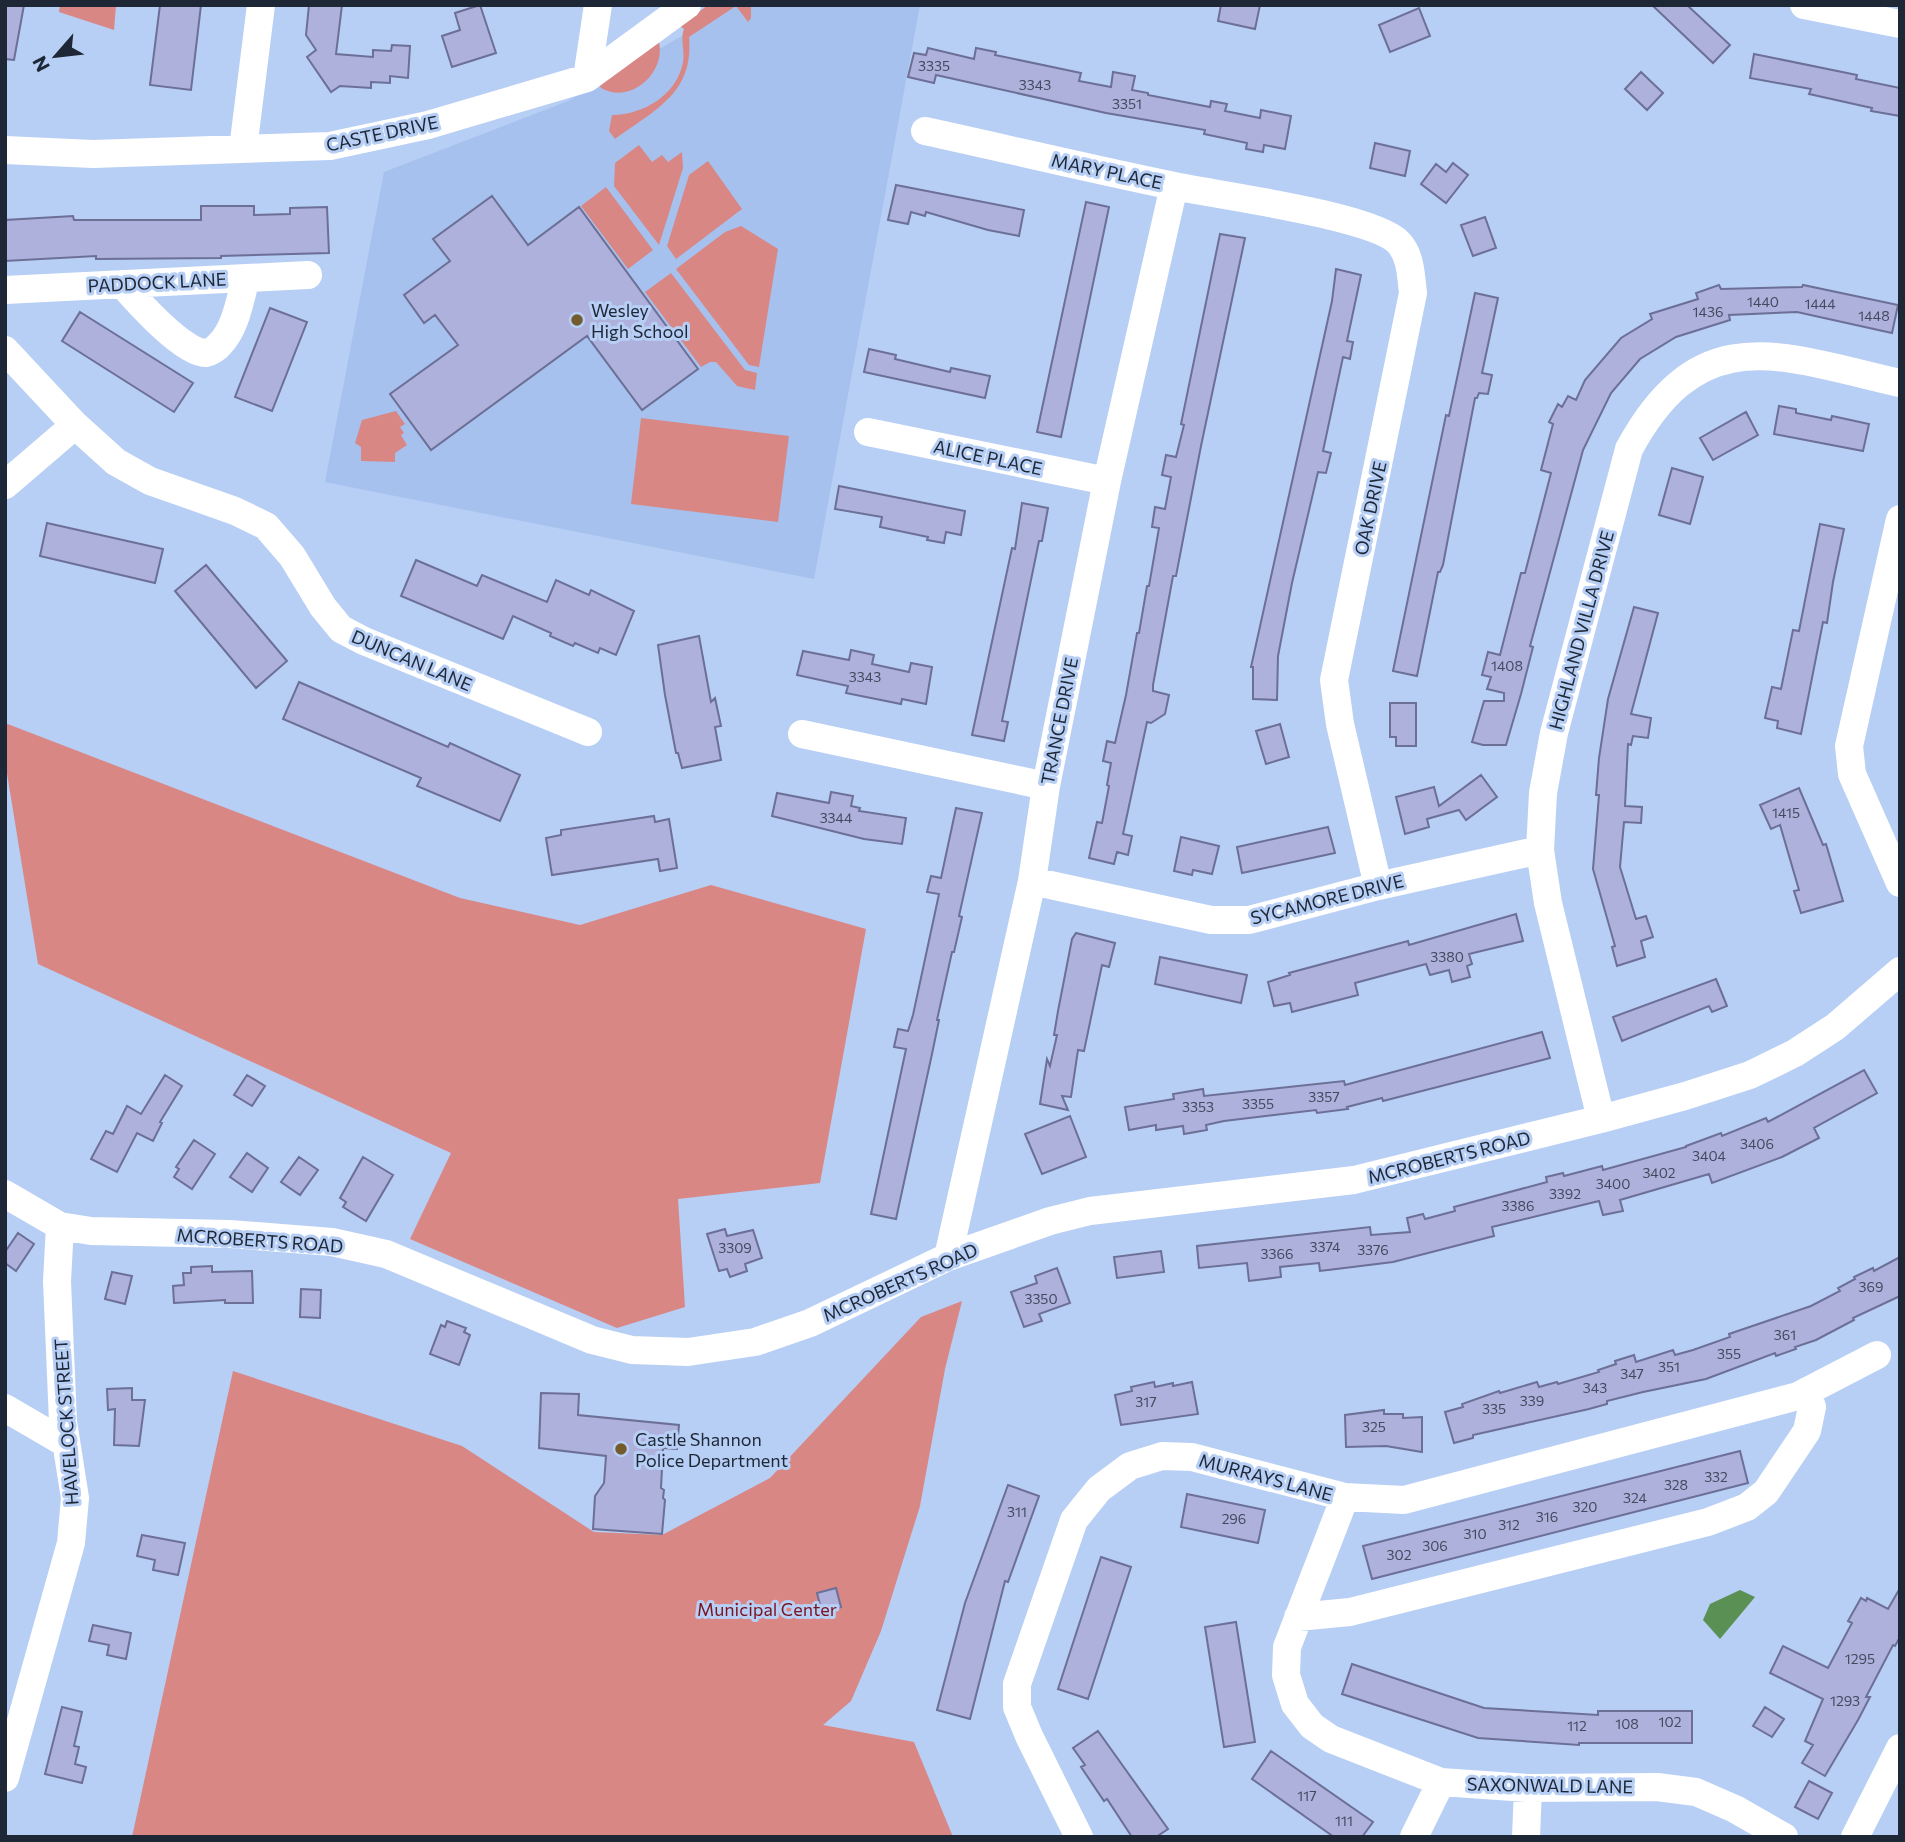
<svg xmlns="http://www.w3.org/2000/svg" width="1905" height="1842" font-family="Commissioner,sans-serif">
<style>
.built{fill:#a7c1ee}
.green{fill:#d88785}
.water{fill:#5b9054}
.building{fill:#adb1db;stroke:#6c6f96;stroke-width:2}
.lines{fill:none;stroke-linecap:round;stroke-linejoin:round}
.minor{stroke:#fff;stroke-width:28}
.poi-dot{fill:#745b2c;stroke:#b7cef5;stroke-width:2.5}
.labels{text-anchor:middle;dominant-baseline:central;stroke-width:6;stroke-linejoin:round;paint-order:stroke}
.number-label{font-size:14px;fill:#424a5f}
.street-label{font-size:18px;fill:#1e2736;stroke:#b7cef5}
.poi-label{font-size:18px;fill:#1e2736;stroke:#b7cef5;text-anchor:start}
.park-label{font-size:18px;fill:#79131e;stroke:#b7cef5}
</style>
<rect width="100%" height="100%" fill="#b7cef5"/>
<path class="built" d="M736 5H920L814 579 325 482 384 172 568 101Z"/>
<path class="green" d="M60 5H116L114 30 59 12Z
M708 5H751V18L748 22 736 6 689 37C694 94 654 110 615 139L609 131 612 115C643 115 677 95 683 62 685 51 680 39 684 29L680 26Z
M659 42C666 73 630 105 601 88L599 84Z
M639 145 652 162 662 155 668 162 682 152 683 168 659 245 614 186 615 163Z
M708 161 742 209 676 259 667 246 689 175Z
M606 187 653 250 628 269 581 206Z
M741 226 778 249 759 367 749 365 676 269 725 232Z
M671 273 745 370 757 373 755 390 737 386 716 362H710L701 367 645 292Z
M396 411 405 424 400 427 404 433 401 435 407 445 395 453V462L361 461V447L355 443 362 420Z
M641 418 789 436 778 522 631 504Z
M5 723 460 898 580 925 711 885 866 929 820 1183 678 1199 685 1307 617 1328 410 1239 451 1153 38 964 5 761Z
M962 1301 945 1369 920 1506 881 1631 851 1701 823 1725 914 1742 953 1837H132L233 1371 462 1446 594 1532 662 1535 770 1478 921 1317Z"/>
<path class="water" d="M1740 1590 1755 1597 1720 1639 1703 1620 1710 1604Z"/>
<path class="building" d="M5 5H24L14 60 5 59Z
M160 5H201L191 90 150 85Z
M309 5H342L336 54 373 57V50L391 51 392 45 410 46 408 78 390 76V83L371 82V88L340 86 331 92 307 57 316 50 306 35Z
M480 5 496 53 452 67 442 36 460 30 455 13Z
M1221 5H1260L1255 29 1218 21Z
M1652 5H1687L1730 45 1713 63Z
M1419 8 1430 36 1390 52 1379 25Z
M928 48 974 59 976 48 996 52 995 55 1081 73 1079 81 1111 87 1113 72 1135 76 1132 90 1148 93V95L1210 107 1211 101 1227 104 1225 111 1260 118 1261 110 1291 116 1285 149 1264 145 1263 152 1246 149 1247 143 1204 134 1205 130 1106 113 936 75 934 83 908 77 914 53 926 55Z
M1754 54 1857 75 1856 79 1900 88V116L1871 111 1872 108 1809 94 1811 89 1750 78Z
M1641 72 1663 93 1647 110 1625 89Z
M1375 143 1410 151 1405 176 1370 168Z
M1453 163 1468 175 1446 203 1421 184 1436 164 1446 172Z
M896 185 1024 210 1019 236 988 230 926 212 925 216 911 212 908 224 888 220Z
M492 196 528 245 579 207 698 369 642 410 587 336 431 450 390 394 458 345 435 315 424 323 404 295 450 261 433 239Z
M1086 202 1109 207 1061 437 1037 432Z
M201 206H254V215L290 214V208L327 207 329 253 221 256V258L96 259V256L5 261V220L73 216 74 220H201Z
M1485 217 1496 248 1473 256 1461 225Z
M1220 234 1245 238 1201 446 1176 576H1173L1153 685V691L1169 695 1165 714 1151 723 1147 722 1123 834 1132 836 1128 855 1117 852 1114 864 1089 858 1097 822 1102 823 1109 786 1107 785 1111 763 1103 761 1107 741 1115 743 1126 695 1137 633H1139L1147 586H1149L1159 528 1152 527 1155 507 1165 509 1171 477 1162 475 1166 455 1176 457 1184 425 1181 424Z
M1336 269 1361 275 1347 341 1353 342 1350 359 1343 357 1323 451 1331 453 1326 473 1318 472 1292 583 1278 656 1277 700 1253 699V667H1251L1332 301Z
M1719 285 1721 289 1802 287 1803 285 1898 305 1892 333 1797 312 1729 315 1730 320 1676 337 1640 359 1611 393 1583 450 1530 646 1533 647 1521 694 1506 745H1483L1472 742 1484 701H1504V693L1487 689 1491 677 1482 675 1488 652 1500 655 1521 573H1525L1551 473 1541 470 1553 424 1549 422 1558 404 1562 407 1568 396 1576 400 1585 380 1621 338 1652 319 1650 314 1698 299 1696 293Z
M1475 293 1498 298 1482 373 1492 375 1488 394 1479 393 1477 398H1475L1449 533 1443 565 1440 572H1438L1417 676 1393 671 1446 415 1449 416Z
M270 308 307 322 272 411 235 397Z
M80 312 193 383 174 412 62 341Z
M869 349 896 355 895 359 950 372 951 368 990 376 985 398 864 372Z
M1779 406 1796 409V413L1831 420 1832 416 1869 424 1863 451 1774 434Z
M1746 412 1758 435 1713 460 1700 438Z
M1672 468 1703 477 1690 524 1659 515Z
M839 486 965 511 961 535 946 532 944 543 927 540 928 537 880 527 882 517 835 509Z
M1022 503 1048 508 1042 541H1039L1002 721 1008 722 1004 741 972 735 1012 548 1015 549Z
M47 523 163 549 155 583 40 556Z
M1820 524 1844 529 1833 582 1827 623 1823 622 1801 734 1777 728 1778 721 1765 718 1772 687 1781 689 1793 630 1799 631Z
M416 560 477 586 482 575 547 602 556 580 589 595 591 590 634 611 616 655 600 648 598 653 575 643 573 646 550 636 551 633 513 616 503 639 401 596Z
M206 565 287 661 256 688 175 591Z
M1634 607 1658 613 1631 714 1651 718 1648 738 1633 736 1631 745 1628 744 1625 806 1642 807 1641 823 1624 822 1620 867 1636 919 1646 916 1653 937 1641 941 1645 957 1617 966 1612 947 1615 946 1593 869 1599 795H1596L1599 758 1608 699Z
M699 636 711 702 715 698 721 726 715 727 721 760 682 768 678 753H676L665 695 658 645Z
M851 650 874 655 872 664 909 672 911 663 932 667 926 704 902 699 901 704 846 693 848 686 797 675 803 651 849 660Z
M299 682 448 747 450 743 520 775 500 821 417 786 421 778 283 719Z
M1390 703H1416V746H1396V737H1390Z
M1280 724 1289 757 1266 764 1256 731Z
M1481 775 1497 797 1466 820 1459 810 1427 819 1429 827 1405 834 1396 797 1434 787 1439 806Z
M1799 788 1823 845 1826 844 1843 901 1801 913 1794 891 1799 890 1780 825 1771 829 1760 805Z
M831 792 853 796 851 806 860 808 859 811 906 818 902 844 864 839 772 816 777 793 829 803Z
M956 808 982 813 959 916 962 917 954 952H952L937 1020H939L932 1054 896 1219 871 1214 906 1049 894 1047 898 1029 908 1031 913 1015 939 894 927 892 931 876 941 878Z
M654 816 655 822 669 819 677 868 660 871 658 859 552 875 546 838 561 835V830Z
M1328 827 1335 853 1242 873 1237 847Z
M1181 837 1219 846 1212 874 1193 870 1192 875 1174 871Z
M1516 914 1523 941 1469 954 1472 964 1467 966 1470 977 1452 982 1449 970 1430 975 1426 964 1355 983 1358 995 1292 1012 1290 1003 1274 1006 1268 982 1290 975 1289 973 1408 941 1409 945Z
M1076 933 1115 943 1109 967 1102 965 1084 1051 1078 1050 1071 1097 1062 1096 1068 1110 1040 1104 1047 1059 1050 1066 1057 1035H1054L1058 1011 1072 939Z
M1160 957 1247 975 1241 1003 1155 984Z
M1716 979 1727 1006 1712 1012 1709 1006 1622 1041 1613 1017Z
M1542 1032 1550 1058 1383 1101 1382 1098 1347 1107 1348 1109 1317 1113 1316 1110 1224 1121 1206 1125 1207 1130 1184 1134 1183 1126 1156 1130V1125L1129 1130 1125 1107 1174 1099 1173 1094 1203 1089 1204 1096 1344 1081 1345 1085Z
M1864 1070 1877 1093 1814 1128 1819 1138 1782 1157 1712 1183 1709 1174 1620 1200 1623 1211 1603 1215 1599 1201 1492 1227 1494 1236 1393 1262 1320 1271 1319 1263 1280 1267 1281 1277 1249 1281 1247 1263 1199 1268 1197 1246 1370 1227 1371 1235 1410 1232 1407 1218 1423 1214 1425 1219 1455 1211 1454 1207 1547 1182 1546 1177 1563 1173 1564 1176 1602 1166 1603 1170 1686 1147V1146L1721 1133 1722 1136 1766 1118 1768 1122Z
M165 1075 182 1086 160 1122 162 1123 153 1141 137 1133 117 1172 91 1159 106 1131 113 1134 127 1106 141 1114Z
M247 1075 265 1086 252 1106 234 1095Z
M1070 1116 1086 1157 1042 1174 1025 1134Z
M194 1140 215 1154 192 1189 174 1177 179 1169 176 1167Z
M247 1153 268 1168 252 1192 230 1177Z
M299 1157 318 1170 300 1195 281 1182Z
M363 1157 393 1175 366 1221 343 1207 346 1202 340 1198Z
M725 1229 727 1236 753 1230 762 1258 745 1264 747 1271 730 1277 727 1269 719 1271 707 1234Z
M18 1233 34 1244 16 1271 5 1263V1252Z
M1161 1251 1164 1272 1117 1278 1114 1257Z
M1900 1257V1296L1853 1318 1854 1320 1816 1340 1795 1347 1796 1349 1776 1356 1775 1353 1706 1379 1643 1392 1607 1401V1404L1589 1409 1473 1435V1438L1454 1443 1445 1412 1463 1407 1462 1404 1499 1391 1500 1393 1537 1382 1539 1387 1557 1382 1558 1384 1599 1372 1598 1370 1616 1364 1615 1361 1634 1355 1636 1362 1673 1350 1675 1355 1693 1350 1730 1337 1729 1334 1811 1306 1840 1291 1838 1288 1855 1279 1854 1277 1873 1268 1874 1271Z
M212 1266V1272L252 1271 253 1303H225V1300L174 1303 173 1286 184 1285 183 1273H191V1267Z
M1057 1268 1070 1303 1039 1314 1042 1321 1024 1327 1011 1292 1037 1283 1035 1276Z
M112 1272 132 1276 125 1304 105 1299Z
M301 1289 321 1290 320 1318 300 1317Z
M447 1321 466 1328 464 1332 470 1335 459 1365 430 1354 441 1325 445 1327Z
M1154 1382 1155 1387 1173 1383V1386L1192 1382 1198 1414 1121 1425 1115 1395 1132 1391 1131 1387Z
M132 1388V1400H145L139 1446 114 1445 115 1409 108 1410 107 1389Z
M541 1393 579 1394 578 1415 679 1425 677 1449 663 1448 661 1488 664 1490 663 1498 665 1500 662 1534 593 1529 595 1496 604 1483 606 1456 539 1448Z
M1384 1410V1414H1403V1418L1422 1417V1452L1386 1446 1346 1447 1345 1415Z
M1740 1451 1748 1483 1372 1579 1363 1546Z
M1008 1485 1039 1496 1008 1582 1005 1581 970 1719 937 1710 965 1603Z
M1187 1494 1265 1510 1258 1543 1181 1527Z
M142 1535 185 1543 178 1575 153 1570 155 1560 137 1556Z
M1101 1557 1131 1567 1088 1699 1058 1689Z
M836 1588 841 1607 822 1613 817 1593Z
M1900 1588V1637L1895 1646 1893 1645 1866 1697H1870L1858 1720 1825 1776 1802 1763 1813 1745 1805 1741 1823 1699 1770 1673 1783 1646 1828 1668 1852 1623 1848 1621 1861 1598 1866 1601 1867 1598 1888 1609Z
M1236 1622 1255 1742 1224 1747 1205 1627Z
M93 1625 131 1633 126 1659 107 1655 109 1645 89 1641Z
M1352 1664 1484 1708 1598 1715V1711H1692V1743H1579V1745L1478 1738 1342 1694Z
M62 1707 82 1712 74 1746 79 1747 75 1764 86 1767 82 1783 45 1774Z
M1765 1707 1784 1719 1772 1737 1753 1726Z
M1098 1731 1168 1829 1156 1837H1132L1107 1799 1104 1801 1081 1767 1085 1765 1073 1748Z
M1271 1751 1373 1822 1362 1837H1334L1252 1779Z
M1809 1781 1832 1793 1818 1819 1795 1807Z"/>
<g class="lines">
<path class="minor" d="M1804 5 1900 24
M587 78 598 5
M925 131C1008 149 1091 169 1174 186 1217 195 1375 216 1399 243 1411 256 1411 277 1413 293L1334 680 1340 724 1378 886
M243 149 261 5
M5 150 93 154 330 146 428 125 587 78 687 5
M122 284C137 301 184 354 206 353 211 352 217 348 220 344 236 328 240 299 246 278
M5 290 308 275
M5 350 75 425 116 462 150 481 235 511 266 526 292 556 323 607 341 629 364 641 588 732
M868 432 1107 481
M5 485 75 425
M1900 519 1849 746 1852 774 1900 883
M802 734 1046 786
M1032 881 1211 920H1249L1378 886 1540 850
M1601 1119 1548 903 1540 850 1543 793 1554 733 1629 449C1700 318 1781 356 1900 383
M5 1194 60 1226 91 1231 230 1234 332 1242 386 1254 592 1340 632 1350 688 1352 755 1342 810 1323 948 1257 1050 1221 1090 1211 1354 1180 1601 1119 1685 1096 1750 1075 1795 1053 1835 1027 1900 971
M948 1257 1032 881 1046 786 1107 481 1174 186
M5 1408 65 1443
M1345 1497 1287 1647 1286 1675 1295 1704 1312 1726 1331 1739 1441 1782 1528 1788 1657 1787 1696 1792 1735 1809 1784 1837
M1298 1617 1350 1612 1708 1522 1747 1507 1766 1492 1807 1431 1812 1407 1807 1391
M5 1778 71 1543 75 1498 63 1422 57 1281 60 1226
M1079 1837 1029 1736 1017 1707V1684L1074 1520 1099 1489 1130 1466 1162 1456 1192 1457 1345 1497 1404 1500 1798 1396 1877 1355
M1414 1837 1441 1782
M1526 1837 1528 1788
M1855 1837 1900 1748"/>
</g>
<g class="poi-dot">
<circle cx="577" cy="320" r="7"/>
<circle cx="621" cy="1449" r="7"/>
</g>
<g class="labels">
<g class="number-label">
<text x="934" y="65">3335</text>
<text x="1035" y="84">3343</text>
<text x="1127" y="103">3351</text>
<text x="1763" y="301">1440</text>
<text x="1820" y="303">1444</text>
<text x="1708" y="311">1436</text>
<text x="1874" y="315">1448</text>
<text x="1507" y="665">1408</text>
<text x="865" y="676">3343</text>
<text x="1786" y="812">1415</text>
<text x="836" y="817">3344</text>
<text x="1447" y="956">3380</text>
<text x="1324" y="1096">3357</text>
<text x="1258" y="1103">3355</text>
<text x="1198" y="1106">3353</text>
<text x="1757" y="1143">3406</text>
<text x="1709" y="1155">3404</text>
<text x="1659" y="1172">3402</text>
<text x="1613" y="1183">3400</text>
<text x="1565" y="1193">3392</text>
<text x="1518" y="1205">3386</text>
<text x="1325" y="1246">3374</text>
<text x="735" y="1247">3309</text>
<text x="1373" y="1249">3376</text>
<text x="1277" y="1253">3366</text>
<text x="1871" y="1286">369</text>
<text x="1041" y="1298">3350</text>
<text x="1785" y="1334">361</text>
<text x="1729" y="1353">355</text>
<text x="1669" y="1366">351</text>
<text x="1632" y="1373">347</text>
<text x="1595" y="1387">343</text>
<text x="1532" y="1400">339</text>
<text x="1146" y="1401">317</text>
<text x="1494" y="1408">335</text>
<text x="1374" y="1426">325</text>
<text x="1716" y="1476">332</text>
<text x="1676" y="1484">328</text>
<text x="1635" y="1497">324</text>
<text x="1585" y="1506">320</text>
<text x="1017" y="1511">311</text>
<text x="1547" y="1516">316</text>
<text x="1234" y="1518">296</text>
<text x="1509" y="1524">312</text>
<text x="1475" y="1533">310</text>
<text x="1435" y="1545">306</text>
<text x="1399" y="1554">302</text>
<text x="1860" y="1658">1295</text>
<text x="1845" y="1700">1293</text>
<text x="1670" y="1721">102</text>
<text x="1627" y="1723">108</text>
<text x="1577" y="1725">112</text>
<text x="1307" y="1795">117</text>
<text x="1344" y="1820">111</text>
</g>
<g class="street-label">
<text transform="translate(382 133) rotate(-12)">CASTE DRIVE</text>
<text transform="translate(1107 171) rotate(12)">MARY PLACE</text>
<text transform="translate(157 282) rotate(-3)">PADDOCK LANE</text>
<text transform="translate(988 457) rotate(12)">ALICE PLACE</text>
<text transform="translate(1370 508) rotate(-78)">OAK DRIVE</text>
<text transform="translate(1581 630) rotate(-75)">HIGHLAND VILLA DRIVE</text>
<text transform="translate(412 660) rotate(23)">DUNCAN LANE</text>
<text transform="translate(1059 721) rotate(-79)">TRANCE DRIVE</text>
<text transform="translate(1327 899) rotate(-14)">SYCAMORE DRIVE</text>
<text transform="translate(1449 1157) rotate(-14)">MCROBERTS ROAD</text>
<text transform="translate(260 1240) rotate(4)">MCROBERTS ROAD</text>
<text transform="translate(900 1282) rotate(-24)">MCROBERTS ROAD</text>
<text transform="translate(66 1422) rotate(-94)">HAVELOCK STREET</text>
<text transform="translate(1266 1477) rotate(15)">MURRAYS LANE</text>
<text transform="translate(1550 1785) rotate(1)">SAXONWALD LANE</text>
</g>
<g class="poi-label">
<text x="591" y="310">Wesley<tspan x="591" dy="21">High School</tspan></text>
<text x="635" y="1439">Castle Shannon<tspan x="635" dy="21">Police Department</tspan></text>
</g>
<g class="park-label">
<text x="767" y="1609">Municipal Center</text>
</g>
</g>
<rect width="1905" height="1842" fill="none" stroke="#1e2736" stroke-width="14"/>
<g transform="translate(56 56) rotate(242)" stroke="#b7cef5" stroke-width="5" paint-order="stroke">
<path d="M0-5L12 26L0 18L-12 26Z" fill="#1e2736"/>
<text y="-10" font-size="19" font-weight="bold" text-anchor="middle" fill="#1e2736">N</text>
</g>
</svg>
